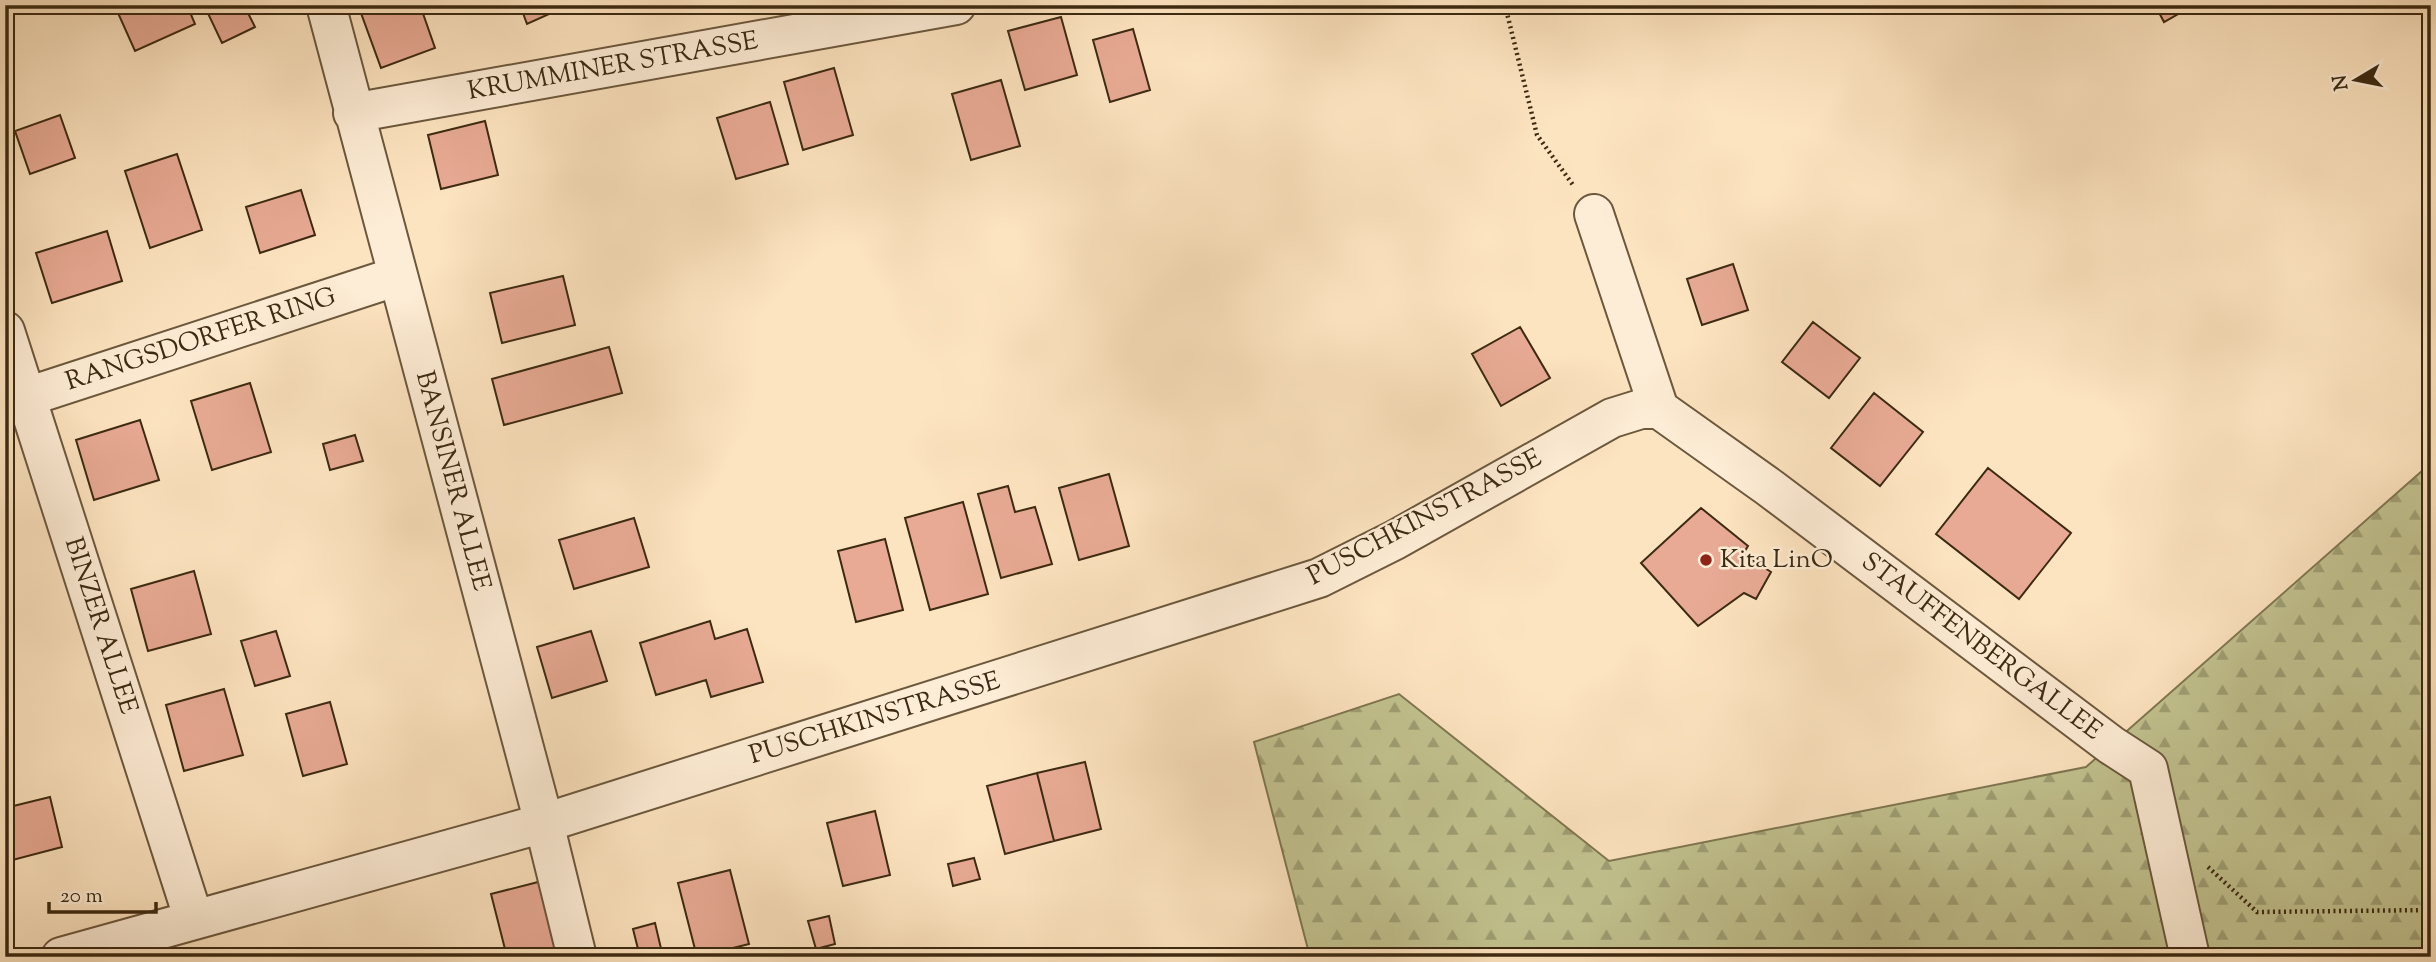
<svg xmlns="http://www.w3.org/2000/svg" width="2436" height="962" font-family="'Sorts Mill Goudy',serif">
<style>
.forest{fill:url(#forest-firs);stroke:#7f7650;stroke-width:2}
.building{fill:#e8aa94;stroke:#3c2a11;stroke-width:2}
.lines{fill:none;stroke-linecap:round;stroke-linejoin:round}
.minor-casing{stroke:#6c583d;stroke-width:42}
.path{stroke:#3c2a11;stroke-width:4.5;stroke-dasharray:2 3.5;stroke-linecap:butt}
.minor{stroke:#feedd6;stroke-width:38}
.poi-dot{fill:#8f2418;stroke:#feedd6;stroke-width:2.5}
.labels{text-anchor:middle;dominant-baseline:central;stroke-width:5;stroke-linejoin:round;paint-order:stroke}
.street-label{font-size:26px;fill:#3c2a11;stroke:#feedd6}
.poi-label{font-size:26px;fill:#3c2a11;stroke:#feedd6;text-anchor:start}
</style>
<defs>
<pattern id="forest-firs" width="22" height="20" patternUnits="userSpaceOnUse" patternTransform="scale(1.75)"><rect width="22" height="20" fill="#c2c390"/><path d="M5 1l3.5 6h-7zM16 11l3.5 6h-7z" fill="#9f9f74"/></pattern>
</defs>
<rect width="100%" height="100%" fill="#fde4c0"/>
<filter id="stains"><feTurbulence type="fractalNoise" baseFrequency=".00286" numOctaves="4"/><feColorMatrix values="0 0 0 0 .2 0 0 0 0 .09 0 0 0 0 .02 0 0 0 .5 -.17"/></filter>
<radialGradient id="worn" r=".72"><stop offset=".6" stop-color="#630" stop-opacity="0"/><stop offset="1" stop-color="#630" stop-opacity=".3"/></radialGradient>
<path class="forest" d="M2431 463V957L2190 954 2189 957H1310L1254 742 1399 694 1609 861 2086 767Z"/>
<path class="building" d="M135 5H187L195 24 135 51 118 13Z
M204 5H244L255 27 222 43Z
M382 5H420L435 48 381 68 361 13Z
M520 5H569L527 24Z
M2155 5H2194L2164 22Z
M1061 17 1077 75 1025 90 1008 31Z
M1133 29 1150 90 1110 102 1093 40Z
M834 68 853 135 803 150 784 82Z
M1001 80 1020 146 971 160 952 94Z
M770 102 788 164 736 179 717 118Z
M60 115 75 158 30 174 15 131Z
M485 121 498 175 441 189 428 135Z
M177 154 202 230 150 248 125 171Z
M301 190 315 235 260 253 246 207Z
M107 231 122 281 52 303 36 253Z
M1733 264 1748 310 1702 325 1687 279Z
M563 276 575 325 502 343 490 293Z
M1813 322 1860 358 1829 398 1782 362Z
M1520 327 1550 378 1501 406 1472 354Z
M609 347 622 393 504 425 492 379Z
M250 383 271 452 212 470 191 401Z
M1874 393 1923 432 1880 486 1831 448Z
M140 420 159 480 94 500 76 440Z
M355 435 363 461 330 470 323 444Z
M1988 468 2071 533 2019 599 1936 534Z
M1109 474 1129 546 1079 560 1059 488Z
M1008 486 1015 512 1035 507 1052 564 1001 578 978 494Z
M963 502 988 594 930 610 905 518Z
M1701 508 1748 546 1743 554 1771 572 1756 599 1744 593 1698 626 1641 563Z
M634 518 649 567 574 589 559 540Z
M885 539 903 610 856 622 838 551Z
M194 571 211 634 148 651 131 589Z
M710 621 715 639 747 629 763 682 711 697 706 680 656 695 640 643Z
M276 631 290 676 255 686 241 641Z
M591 631 607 681 552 698 537 647Z
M224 689 243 755 184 771 166 705Z
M330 702 347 764 303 776 286 714Z
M1085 762 1101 829 1054 841 1037 773Z
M1037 773 1054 841 1005 854 987 786Z
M50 797 62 847 5 862V808Z
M875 811 890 875 843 886 827 823Z
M974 858 980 879 953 886 948 864Z
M730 870 749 944 697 957 678 883Z
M542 881 562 957H507L491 894Z
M829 916 835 944 816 949 808 921Z
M655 923 663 957H640L633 929Z"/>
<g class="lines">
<defs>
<path id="minor" d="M326 5 544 823 577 957
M353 113 956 5
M1594 214 1659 409
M5 331 194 920
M5 404 398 276
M1659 409 1770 488 2111 745 2148 769 2190 957
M61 957 544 823 1319 578 1395 540 1612 418 1641 409H1659"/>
</defs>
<use href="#minor" class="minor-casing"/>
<path class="path" d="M1505 5 1537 135 1573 185
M2208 867 2257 912 2431 910"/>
<use href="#minor" class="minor"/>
</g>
<circle class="poi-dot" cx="1706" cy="560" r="7"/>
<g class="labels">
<g class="street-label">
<text transform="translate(613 67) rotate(-10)">KRUMMINER STRASSE</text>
<text transform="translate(201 340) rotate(-18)">RANGSDORFER RING</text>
<text transform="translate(452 481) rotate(75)">BANSINER ALLEE</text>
<text transform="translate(1425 518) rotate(-28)">PUSCHKINSTRASSE</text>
<text transform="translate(100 626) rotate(72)">BINZER ALLEE</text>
<text transform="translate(1981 647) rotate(37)">STAUFFENBERGALLEE</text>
<text transform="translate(875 719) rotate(-17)">PUSCHKINSTRASSE</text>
</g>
<g class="poi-label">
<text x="1720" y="560">Kita LinO</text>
</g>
</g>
<rect width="2436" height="962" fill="none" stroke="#fde4c0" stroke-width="28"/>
<rect x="7" y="7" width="2422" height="948" fill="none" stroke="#3c2a11" stroke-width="3.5"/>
<rect x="14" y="14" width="2408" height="934" fill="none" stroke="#3c2a11" stroke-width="2"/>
<g transform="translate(2356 80) rotate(260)" stroke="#feedd6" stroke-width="5" paint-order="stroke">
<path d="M0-5L12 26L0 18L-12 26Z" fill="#3c2a11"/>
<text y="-10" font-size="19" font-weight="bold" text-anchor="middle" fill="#3c2a11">N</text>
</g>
<path d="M49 902v10h107v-10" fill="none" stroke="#3c2a11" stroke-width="3.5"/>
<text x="60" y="902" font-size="21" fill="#3c2a11" stroke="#feedd6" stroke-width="5" paint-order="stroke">20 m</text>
<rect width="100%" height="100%" filter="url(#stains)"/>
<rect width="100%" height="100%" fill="url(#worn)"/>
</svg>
